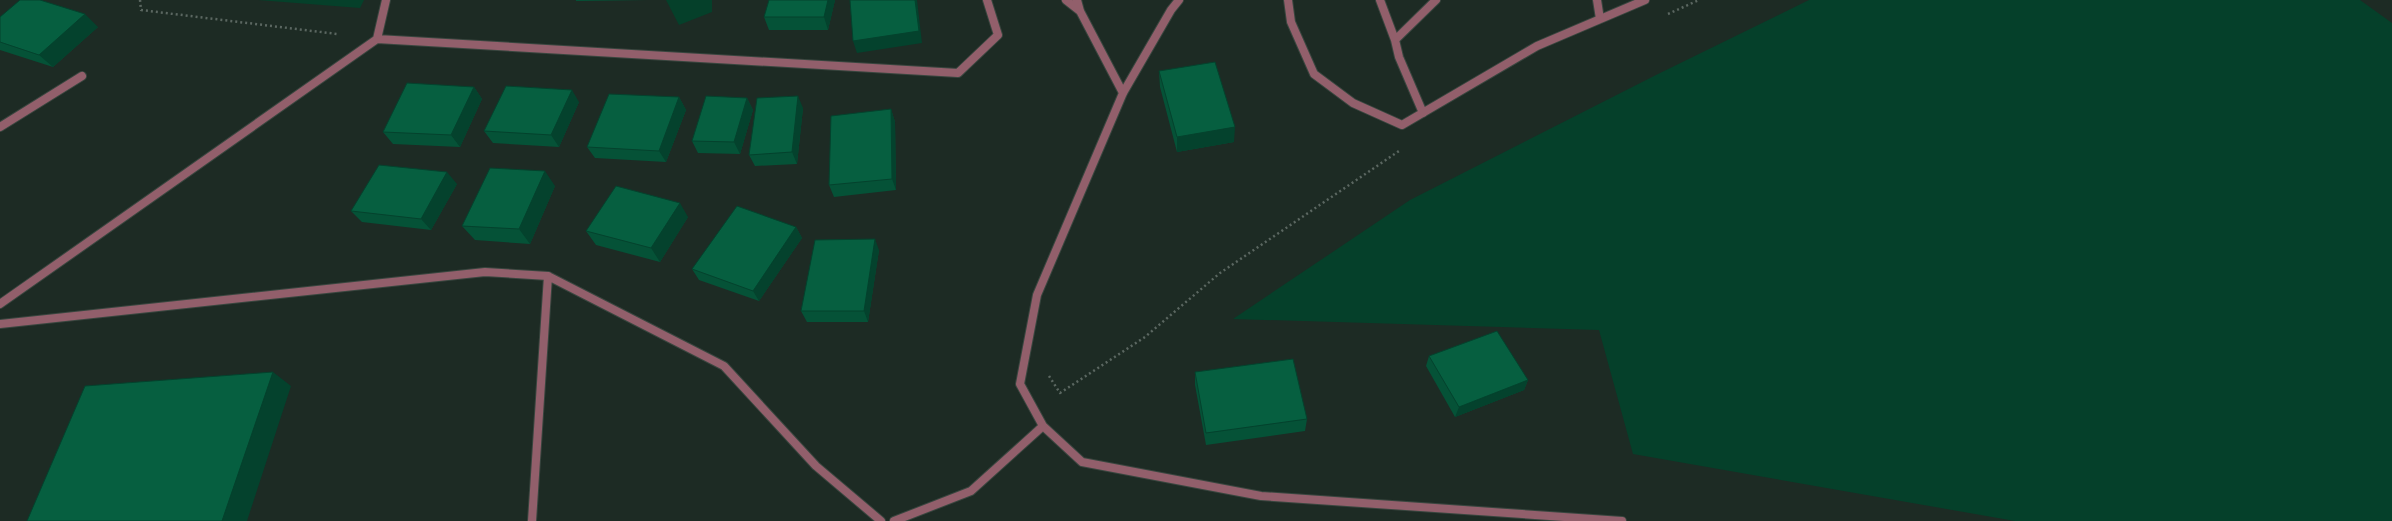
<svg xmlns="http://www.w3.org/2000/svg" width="2392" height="521" font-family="Montserrat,sans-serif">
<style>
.green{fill:#05402a}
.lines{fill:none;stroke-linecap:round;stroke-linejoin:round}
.service-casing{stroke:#39463f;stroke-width:10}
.minor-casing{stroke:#39463f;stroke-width:10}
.path{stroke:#5b6761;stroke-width:2.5;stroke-dasharray:2 3;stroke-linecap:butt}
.service{stroke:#925f6b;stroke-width:8}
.minor{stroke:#925f6b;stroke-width:8}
.wall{fill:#055237}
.shaded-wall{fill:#04422d}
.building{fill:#065f40;stroke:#04422d}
</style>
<rect width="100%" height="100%" fill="#1d2b24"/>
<path class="green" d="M258 0H364L360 8Z
M666 0H712V12L679 25Z
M1809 0H2360L2392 23V521H2015L1633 454 1599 330 1233 319 1410 200 1656 75Z"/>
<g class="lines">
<defs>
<path id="service" d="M0 127 82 76"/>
<path id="minor" d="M1066 0 1080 11
M1077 0 1080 11 1123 93
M1179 0 1171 10 1123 93 1037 295 1020 384 1043 426 1082 462 1261 496 1622 521
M1288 0 1291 22 1314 74 1353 103 1402 125 1537 46 1645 0
M1380 0 1395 40
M1597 0 1600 19
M377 39 386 0
M1423 113 1399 57 1395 40 1436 0
M0 304 377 39 958 73 998 35 987 0
M0 324 485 272 548 276 724 366 816 466 881 521
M532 521 548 276
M894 521 971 491 1043 426"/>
</defs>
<use href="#service" class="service-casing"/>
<use href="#minor" class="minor-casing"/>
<path class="path" d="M140 0 141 10 337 34
M1668 14 1699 0
M1049 376 1060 393 1145 337 1220 273 1399 151"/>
<use href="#service" class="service"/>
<use href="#minor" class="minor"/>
</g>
<path class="wall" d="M576 0H647L576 1Z
M835 0 828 30H769L764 17Z
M0 17 98 27 53 67 0 50Z
M1159 71 1234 142 1177 152 1160 87Z
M474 87 482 99 460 147 393 144 383 132Z
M679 97 686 110 666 162 595 158 587 147Z
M747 98 753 110 740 154 698 153 692 141Z
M579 102 559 147 493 143 484 131Z
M803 108 797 164 755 166 749 155Z
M891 109 895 122 896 190 834 197 829 185Z
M457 184 431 230 362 222 351 211Z
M555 186 530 244 475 240 462 226Z
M688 217 660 262 596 245 586 231Z
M796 227 802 238 759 301 699 280 692 269Z
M879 250 868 322H807L801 311Z
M1429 356 1528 380 1524 390 1455 417 1426 366Z
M1195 372 1307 419 1305 431 1206 445 1195 385Z"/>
<path class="shaded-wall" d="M828 0H835L828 30 824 17Z
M915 0H917L922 43 857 53 853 41Z
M85 14 98 27 53 67 39 55Z
M474 87 482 99 460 147 451 135Z
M572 90 579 102 559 147 551 135Z
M798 96 803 108 797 164 792 152Z
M679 97 686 110 666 162 659 151Z
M747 98 753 110 740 154 734 142Z
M891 109 895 122 896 190 892 179Z
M1235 127 1234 142 1177 152V137Z
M545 171 555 186 530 244 519 229Z
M447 172 457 184 431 230 421 219Z
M680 203 688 217 660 262 651 248Z
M796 227 802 238 759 301 753 291Z
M875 239 879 250 868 322 864 311Z
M273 372 291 386 247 521H222Z
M1528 380 1524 390 1455 417 1459 407Z"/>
<path class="building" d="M20 0H40L85 14 39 55 0 42V17Z
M769 0H828L824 17H764Z
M850 0H915L919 31 853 41Z
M1215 62 1235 127 1177 137 1159 71Z
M407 83 474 87 451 135 383 132Z
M506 86 572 90 551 135 484 131Z
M609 94 679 97 659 151 587 147Z
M706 96 747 98 734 142 692 141Z
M798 96 792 152 749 155 757 98Z
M891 109 892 179 829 185 831 116Z
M379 165 447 172 421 219 351 211Z
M490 168 545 171 519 229 462 226Z
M616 186 680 203 651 248 586 231Z
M737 206 796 227 753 291 692 269Z
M875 239 864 311H801L815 240Z
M1497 331 1528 380 1459 407 1429 356Z
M1293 359 1307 419 1206 433 1195 372Z
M273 372 222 521H27L85 386Z"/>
</svg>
